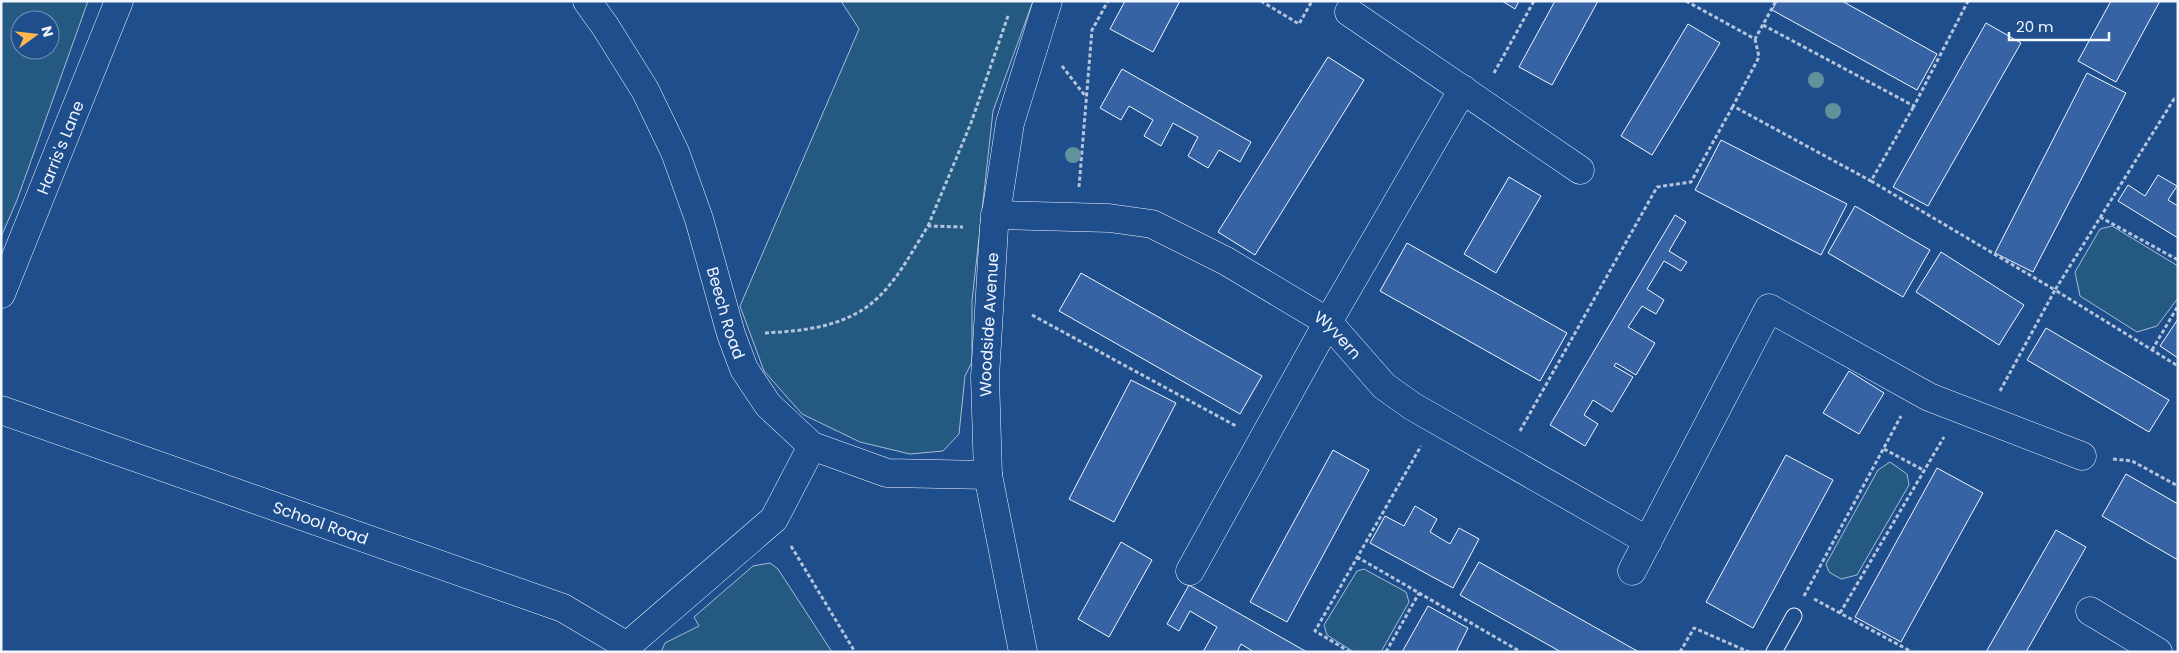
<svg xmlns="http://www.w3.org/2000/svg" width="2179" height="653" font-family="Poppins,sans-serif">
<style>
.green{fill:#245a82;stroke:#a8bbd7;fill-rule:evenodd}
.building{fill:#3563a3;stroke:#f2f6ff}
.lines{fill:none;stroke-linecap:round;stroke-linejoin:round}
.service-casing{stroke:#f2f6ff;stroke-width:17}
.minor-casing{stroke:#f2f6ff;stroke-width:29}
.tertiary-casing{stroke:#f2f6ff;stroke-width:29}
.path{stroke:#b3c4dc;stroke-width:3;stroke-dasharray:4 2.5;stroke-linecap:butt}
.service{stroke:#1f4e8c;stroke-width:15}
.minor{stroke:#1f4e8c;stroke-width:28}
.tertiary{stroke:#1f4e8c;stroke-width:28}
.tree{fill:#61919a}
.labels{text-anchor:middle;dominant-baseline:central;stroke-width:4;stroke-linejoin:round;paint-order:stroke}
.street-label{font-size:16px;fill:#f2f6ff;stroke:#1f4e8c}
</style>
<rect width="100%" height="100%" fill="#1f4e8c"/>
<path class="green" d="M1 1H88L17 200 1 237ZM20 20H50V50H20Z
M841 1H1033L993 111 972 301V362L965 376 959 434 943 451 910 454 860 442 802 414 764 371 740 306 859 29Z
M2112 226 2178 266V298L2157 326 2137 332 2080 296 2075 272 2100 229Z
M1890 462 1907 474 1909 485 1857 575 1841 579 1829 572 1826 564 1878 470Z
M770 563 778 569 832 652H661L665 643 699 626 694 617 753 566Z
M1364 569 1406 592 1409 602 1381 652H1354L1327 635 1324 625 1357 571Z"/>
<path class="building" d="M1125 1H1180L1153 52 1110 29Z
M1502 1H1519L1515 9Z
M1555 1H1598L1552 85 1519 67Z
M1777 1H1842L1937 54 1917 90 1772 10Z
M2111 1H2160L2116 82 2078 61Z
M1986 23 2021 43 1928 206 1893 187Z
M1688 24 1720 43 1652 155 1621 136Z
M1328 57 1364 80 1255 255 1218 232Z
M1122 69 1251 142 1240 162 1219 150 1208 168 1188 156 1198 137 1173 123 1161 146 1144 136 1153 120 1129 106 1121 120 1100 108Z
M2087 73 2126 93 2033 272 1995 253Z
M1721 140 1847 204 1821 255 1695 190Z
M2158 175 2177 186 2168 200 2178 206V238L2118 201 2128 185 2145 196Z
M1509 177 1541 196 1496 273 1464 254Z
M1855 206 1930 250 1903 297 1828 253Z
M1675 215 1686 222 1669 251 1687 262 1681 271 1664 261 1647 289 1664 300 1656 314 1642 306 1628 327 1655 343 1636 375 1616 363 1614 366 1633 377 1612 412 1593 400 1584 415 1598 424 1585 446 1550 425Z
M1407 243 1567 333 1540 381 1380 291Z
M1941 252 2024 305 1999 345 1916 292Z
M1081 273 1262 376 1240 414 1059 311Z
M2178 319V358L2160 346Z
M2046 328 2169 400 2149 432 2027 360Z
M1849 371 1884 393 1859 434 1823 413Z
M1131 380 1176 403 1114 522 1069 499Z
M1333 450 1369 470 1287 622 1250 602Z
M1786 455 1833 480 1753 628 1706 602Z
M1937 468 1983 493 1901 642 1855 617Z
M2126 474 2178 504V560L2102 516Z
M1415 506 1437 519 1430 532 1450 544 1459 528 1479 539 1453 588 1370 543 1385 516 1404 526Z
M2056 530 2086 547 2026 652H1986Z
M1121 542 1152 560 1109 637 1078 619Z
M1479 562 1639 652H1561L1460 595Z
M1189 585 1307 652H1254L1241 644 1237 652H1203L1217 627 1190 611 1179 631 1167 624Z
M1428 606 1468 628 1456 652H1402Z"/>
<g class="lines">
<defs>
<path id="service" d="M1774 652 1794 616"/>
<g id="minor">
<path id="s1" d="M587 1 605 26 645 90 675 152 699 219 731 334 744 369 768 405 812 446 887 473 988 475"/>
<path d="M1349 12 1580 170"/>
<path id="s2" d="M995 215 1109 218 1152 224 1226 261 1328 322 1384 386 1412 406 1648 541"/>
<path id="s3" d="M1 294 119 1"/>
<path id="s4" d="M1 410 563 608 627 646 630 652"/>
<path d="M1190 571 1328 322 1463 89"/>
<path d="M1632 571 1769 308 1929 397 2082 456"/>
<path d="M2090 611 2158 652"/>
<path d="M627 646 774 519 812 446"/>
</g>
<g id="tertiary">
<path id="s5" d="M1023 652 988 475 985 377 994 227 1010 123 1048 1"/>
</g>
</defs>
<use href="#service" class="service-casing"/>
<use href="#minor" class="minor-casing"/>
<use href="#tertiary" class="tertiary-casing"/>
<path class="path" d="M1261 1 1299 24 1312 1
M1686 1 1755 39 1776 1
M1763 25 1914 106 1968 1
M1755 39 1759 57 1733 106 1871 181 1914 106
M1062 66 1086 97
M1494 73 1534 1
M1871 181 2055 290 2174 99H2178
M1079 187 1092 30 1108 1
M2100 217 2178 260
M928 226 971 123 1008 16
M1032 315 1236 426
M765 333C800 331 838 328 868 306 894 287 911 253 928 226L963 227
M2152 350 2178 306
M2000 391 2055 290 2178 366
M1520 431 1657 187 1691 182 1733 106
M1884 449 1925 471
M2113 459 2132 461 2178 486
M791 546 855 652
M1357 557 1521 652
M1804 596 1901 416
M1814 599 1912 652
M1840 613 1944 437
M1350 652 1315 631 1421 446
M1386 652 1419 593
M1680 652 1694 628 1749 652"/>
<use href="#service" class="service"/>
<use href="#minor" class="minor"/>
<use href="#tertiary" class="tertiary"/>
</g>
<g class="tree">
<circle cx="1816" cy="80" r="8"/>
<circle cx="1833" cy="111" r="8"/>
<circle cx="1073" cy="155" r="8"/>
</g>
<g class="labels">
<g class="street-label">
<text stroke="none"><textPath href="#s3" startOffset="158">Harris's Lane</textPath></text>
<text stroke="none"><textPath href="#s1" startOffset="344">Beech Road</textPath></text>
<text stroke="none"><textPath href="#s5" startOffset="331">Woodside Avenue</textPath></text>
<text stroke="none"><textPath href="#s2" startOffset="375">Wyvern</textPath></text>
<text stroke="none"><textPath href="#s4" startOffset="339">School Road</textPath></text>
</g>
</g>
<rect width="2179" height="653" fill="none" stroke="#f2f6ff" stroke-width="5"/>
<g transform="translate(35 35) rotate(75)"><circle r="24" fill="#1f4e8c" stroke="#7391ba"/>
<path d="M0-4L9 19L0 12L-9 19Z" fill="#ffb74d"/>
<text y="-8" font-size="14" font-weight="bold" text-anchor="middle" fill="#f2f6ff">N</text>
</g>
<path d="M2009 32v8h100v-8" fill="none" stroke="#f2f6ff" stroke-width="2.5"/>
<text x="2016" y="32" font-size="15" fill="#f2f6ff" stroke="#1f4e8c" stroke-width="4" paint-order="stroke">20 m</text>
</svg>
